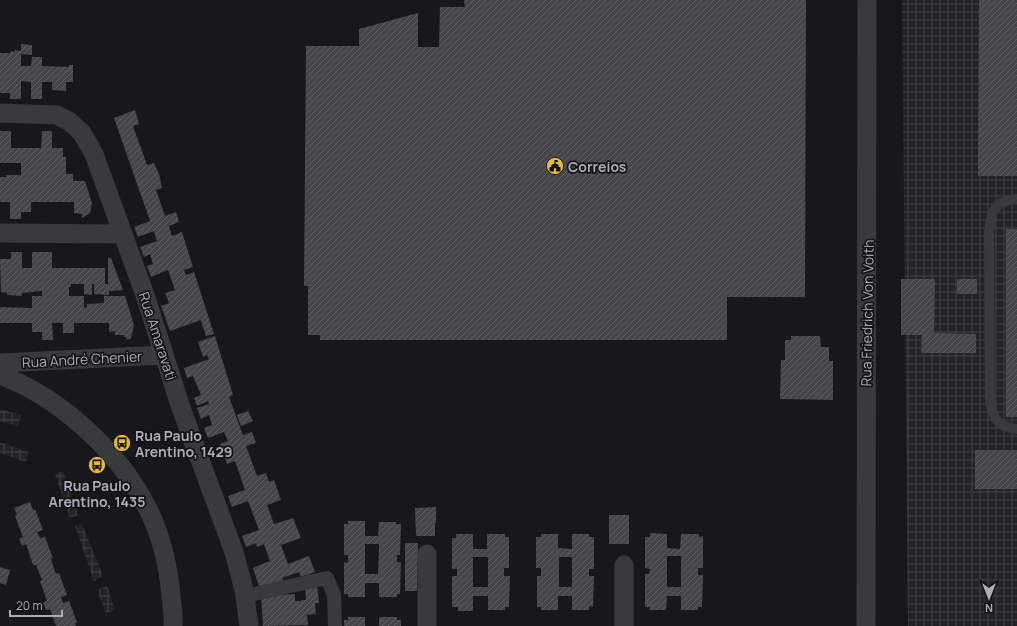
<svg xmlns="http://www.w3.org/2000/svg" width="1017" height="626" font-family="Manrope,sans-serif">
<style>
.industrial{fill:url(#industrial-grid)}
.building{fill:url(#building-hatch);fill-rule:evenodd}
.lines{fill:none;stroke-linecap:round;stroke-linejoin:round}
.service{stroke:#393a3e;stroke-width:10}
.pedestrian{stroke:#393a3e;stroke-width:14}
.minor{stroke:#393a3e;stroke-width:19}
.labels{text-anchor:middle;dominant-baseline:central;stroke-width:3.5;stroke-linejoin:round;paint-order:stroke}
.poi-label{font-size:14px;font-weight:bold;fill:#abaeb9;stroke:#131315;text-anchor:start}
.street-label{font-size:14px;fill:#abaeb9;stroke:#131315}
</style>
<defs>
<pattern id="industrial-grid" width="8" height="8" patternUnits="userSpaceOnUse"><rect width="8" height="8" fill="#242427"/><path d="M0 4h8M4 0v8" fill="none" stroke="#414144"/></pattern>
<pattern id="building-hatch" width="6" height="6" patternUnits="userSpaceOnUse"><rect width="6" height="6" fill="#45454a"/><path d="M-1 1l2-2M0 6l6-6M5 7l2-2" fill="none" stroke="#5d5d62"/></pattern>
</defs>
<rect width="100%" height="100%" fill="#18181a"/>
<path class="industrial" d="M902 0H1017V626H908Z
M0 409 21 415 18 426 0 421Z
M0 442 28 452 26 462 0 453Z
M63 471 78 515 70 518 55 474Z
M82 524 103 576 94 581 75 526Z
M107 586 115 610 106 613 97 590Z"/>
<path class="building" d="M464 0H806L805 297H727V340H320V335H308V286H304L306 46H359V29L418 13V47H439L440 7H465Z
M979 0H1017V176H978Z
M21 44 32 45V55L21 54V66H31L32 57H42V66L69 67V65H73V82H66V91L52 90V82H42V99H31V82L21 81V99H10V93H0V53H10L11 51 15 52V50L21 51Z
M135 110 139 124 133 126 147 165 154 163 159 174 162 188 156 190 165 216 176 212 179 222 169 226 172 236 182 232 185 242 193 267 184 270 186 275 194 272 214 334 206 336 201 320 170 331 161 306 169 303 165 293 175 290 168 270 151 277 147 266 153 264 150 254 144 257 140 247 157 241 154 231 138 237 134 227 150 221 114 118Z
M0 131H11V148H41L42 131H52V148H63V157H66V174H73V181H85L92 203 90 213 82 218V214L74 213V202H31V212H21V219H10V202H0V177H6V175H21V163H0Z
M1006 229H1017V417H1006Z
M11 252H22V268H32V252H52V268H105V284H108V258H111L123 290 109 291V295L94 294V284H92V295L84 294V284H71V287H69V296H84V308L87 307V304L104 303V296H125L134 325 131 338 127 340 126 337H124V335H115V331L109 332V323H74V333H63V323H52L53 340H42V332H32V323H0V307L32 308V296H42V291L22 293V296L7 295V293L1 292 0 259H11Z
M901 279H935L934 333 976 334V353H921L922 335H901Z
M957 279H977V294H957Z
M215 336 233 395 229 397 243 435 252 432 256 443 246 446 257 476 266 473 269 482 274 480 281 500 267 505 274 524 293 518 301 538 281 545 288 564 309 556 315 572 301 577 299 572 282 578 284 582 261 592 253 568 270 561 266 550 264 544 257 547 256 543 246 547 242 536 259 530 248 501 232 507 228 496 245 490 235 461 227 464 220 444 228 441 224 432 208 438 204 428 212 425 209 415 201 419 197 408 209 404 208 401 197 406 194 398 201 395 193 376 187 378 184 368 209 359 207 355 203 357 198 342Z
M791 336H820L821 347H829V361H833V400L780 399 781 360H785V340H791Z
M248 411 253 421 241 426 237 415Z
M975 450H1017V489H975Z
M30 502 33 510 35 509 43 530 37 532 40 538 45 537 53 558 51 559 56 574 59 573 67 595 61 597 63 603 69 601 77 622 75 624 76 626H56L50 609 46 610 43 603 47 601 40 581 42 580 36 565H33L26 544 22 546 19 539 23 537 15 516 17 515 14 508Z
M436 507V523H435V536H416L415 508Z
M609 515H629V544H609Z
M348 521H365V536H378L379 522H396V524H401L400 555H397V562H401L400 594H397V597H379V583H365V597H348V594H344V562L348 563V555H344V524H348ZM365 544H379L378 574H365Z
M650 533 667 534V548L680 549 681 534H699V537L703 536V568H698V575H703L702 607H698V610H681V596H667L666 610H650V607H645V574H649L650 569 645 568V537H650ZM667 556H681V587H667Z
M456 534H473V549H487V534H505V537H509V568H504V576H510L509 607H505V610H488V596H473V611H458V607H452V576H457V569H452V538H456ZM473 557H488V587H473Z
M541 534H558V548L572 549V534H589V537H594V569H589V576H594L593 607 589 606V610H572V596H558V610H541V607H537V576H541V568H536V537H541ZM559 557H572V587H559Z
M405 543H418L417 591H405Z
M0 567 10 570 6 585 0 583Z
M317 585 319 603H315L316 614 307 615 308 625 263 626 261 595H280L295 594V601H301V600H306L305 587Z
M348 617H365V626H344V620H348Z
M379 617H397V620H401V626H379Z"/>
<g class="lines">
<path class="service" d="M1017 199C994 201 991 211 989 232L990 402C994 420 998 427 1017 429"/>
<path class="pedestrian" d="M245 596 327 578 334 595 335 626"/>
<path class="minor" d="M0 113 56 115 69 121 82 133 94 154 145 295 181 408 234 552 244 590 249 626
M0 233 123 234
M0 363 164 355
M0 375C55 395 113 446 142 498 159 527 168 562 171 596 172 606 174 616 173 626
M427 626V554
M624 626V565
M866 626 867 0"/>
</g>
<defs>
<symbol id="civic-disc" viewBox="-11 -11 22 22"><circle r="9.5" fill="#e6b743" stroke="#131315"/><path d="M-.6-6.5H3V-4.5H.6V-3L4-1V1h2V6H-6V1h2V-1L-.6-3ZM-1.2 2.5V6h2.4V2.5Z" fill="#111"/></symbol>
<symbol id="bus-disc" viewBox="-11 -11 22 22"><circle r="9.5" fill="#e6b743" stroke="#131315"/><path d="M-5-6H5V4H4V6H2V4H-2V6H-4V4H-5ZM-3.5-4V0h7V-4ZM-3.5 1.2v1.5H-2V1.2ZM2 1.2v1.5H3.5V1.2Z" fill="#111"/></symbol>
</defs>
<g fill-rule="evenodd">
<use href="#civic-disc" x="545" y="156" width="20" height="20"/>
<use href="#bus-disc" x="112" y="433" width="20" height="20"/>
<use href="#bus-disc" x="87" y="455" width="20" height="20"/>
</g>
<g class="labels">
<g class="poi-label">
<text x="568" y="166">Correios</text>
<text x="135" y="435">Rua Paulo<tspan x="135" dy="16">Arentino, 1429</tspan></text>
<text x="97" y="485" text-anchor="middle">Rua Paulo<tspan x="97" dy="16">Arentino, 1435</tspan></text>
</g>
<g class="street-label">
<text transform="translate(867 313) rotate(-89)">Rua Friedrich Von Voith</text>
<text transform="translate(158 336) rotate(72)">Rua Amaravati</text>
<text transform="translate(82 359) rotate(-3)">Rua André Chenier</text>
</g>
</g>
<g transform="translate(989 598) rotate(180)" stroke="#131315" stroke-width="3" paint-order="stroke">
<path d="M0-3L7 15L0 10L-7 15Z" fill="#abaeb9"/>
<text y="-6" font-size="11" font-weight="bold" text-anchor="middle" fill="#abaeb9">N</text>
</g>
<path d="M10 610v6h52v-6" fill="none" stroke="#abaeb9" stroke-width="2"/>
<text x="16" y="610" font-size="12" fill="#abaeb9" stroke="#131315" stroke-width="3" paint-order="stroke">20 m</text>
</svg>
